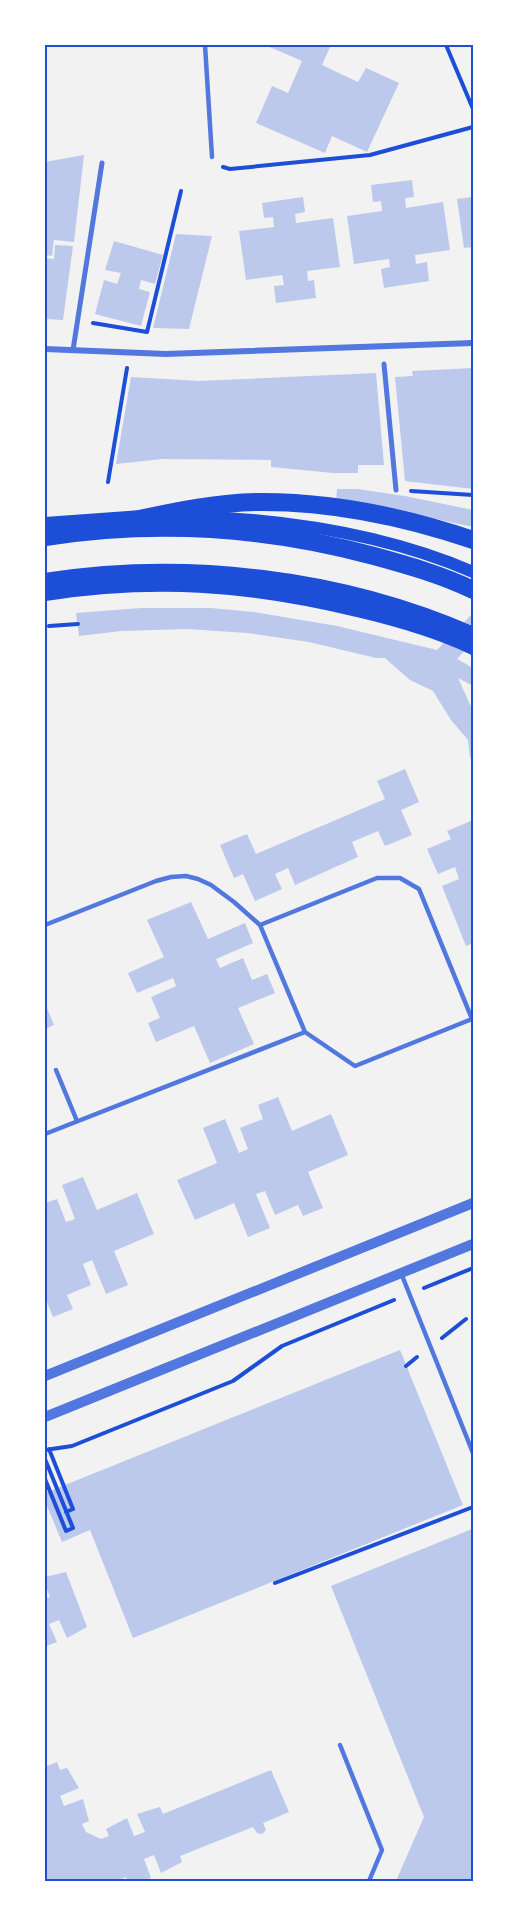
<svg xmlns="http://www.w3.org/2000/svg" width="518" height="1926" font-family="Montserrat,sans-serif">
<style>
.building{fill:#bdc9ec}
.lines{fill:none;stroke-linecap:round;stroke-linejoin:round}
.path{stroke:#1d4ed8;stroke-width:4}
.service{stroke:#5277de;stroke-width:4.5}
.pedestrian{stroke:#5277de;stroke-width:5}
.minor{stroke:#5277de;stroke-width:6}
.tertiary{stroke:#5277de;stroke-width:10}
.secondary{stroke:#1d4ed8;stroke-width:12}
.motorway{stroke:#1d4ed8;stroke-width:18}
.neatline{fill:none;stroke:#1d4ed8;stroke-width:2}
</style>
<rect width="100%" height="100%" fill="#f2f2f2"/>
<path class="building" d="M265 45H331L322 65 358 82 366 68 399 83 367 152 332 136 325 153 256 123 272 86 288 93 302 61Z
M84 155 74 242 54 240 52 256 45 255V162Z
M412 180 414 197 405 198 406 208 443 202 450 250 415 255 416 264 427 262 429 281 384 288 381 269 390 267 389 259 354 264 347 216 382 211 381 201 373 202 371 185Z
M303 197 305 212 295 214 296 223 333 218 340 267 307 271 308 281 314 280 316 298 276 303 274 286 284 285 282 275 246 280 239 231 274 227 273 217 264 218 262 203Z
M473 197V247L464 248 457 199Z
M176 234 212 236 189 329 153 328Z
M114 241 163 255 155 284 141 280 139 289 150 292 141 326 95 314 104 280 117 284 121 273 105 270Z
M55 245 73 246 63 320 45 319V258L54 259Z
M473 368V489L405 481 395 377 413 376 412 371Z
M376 373 384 465H358V473H333L271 467V460L162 459 116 464 131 377 199 381Z
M337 489H357L405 496 473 510V527L385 508 336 505Z
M141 608H211L254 612 337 626 437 650 473 613V642L457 659 473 668V686L458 678 473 711V765L470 757 468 740 451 720 433 691 410 680 385 658H376L309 642 247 633 187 629 121 631 79 636 76 613Z
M405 769 419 802 401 810 412 835 385 846 378 831 352 842 358 857 295 885 288 868 275 874 282 889 255 901 243 874 234 878 220 845 247 834 256 854 385 799 377 781Z
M473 820V943L466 946 442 886 459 879 455 867 438 874 427 849 451 839 447 831Z
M191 902 208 939 245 923 253 943 216 959 220 968 243 958 252 980 267 974 275 993 238 1008 254 1044 210 1063 194 1026 156 1042 148 1023 160 1018 151 997 176 986 173 978 137 993 128 973 164 957 147 920Z
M45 1003 54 1025 45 1029Z
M278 1097 292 1131 331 1114 348 1155 308 1172 323 1208 303 1216 298 1205 275 1215 265 1191 256 1194 270 1228 248 1237 234 1203 195 1220 177 1180 217 1163 203 1128 225 1119 239 1153 248 1149 240 1128 263 1119 258 1105Z
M83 1177 97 1210 137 1193 154 1234 114 1251 128 1285 106 1294 92 1260 83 1264 91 1285 67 1295 73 1309 53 1317 45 1297V1203L57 1199 66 1222 75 1219 62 1185Z
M400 1350 463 1505 133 1638 90 1530 62 1542 45 1501V1493Z
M472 1529 473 1881H396L424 1817 331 1586Z
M66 1572 87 1627 67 1638 59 1620 49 1624 57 1642 46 1646 45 1599 50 1597 45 1584V1577Z
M57 1762 60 1770 67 1768 79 1788 60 1796 64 1806 83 1799 89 1821 82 1824 86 1832 101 1839 109 1836 106 1829 127 1818 134 1836 145 1832 137 1814 160 1807 163 1814 271 1770 289 1812 263 1823 266 1830 262 1834 257 1833 253 1827 180 1856 182 1862 161 1873 154 1855 144 1859 151 1878 143 1881H127L126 1877 117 1881H45V1767Z"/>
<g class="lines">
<path class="path" d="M446 45 473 109
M223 167 230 169 370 155 473 127
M93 323 147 332 181 191
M108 482 127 368
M411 491 473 495
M49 626 78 624
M424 1288 473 1268
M442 1338 466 1319
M406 1366 417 1357
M49 1449 73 1509 66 1512
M45 1450 72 1446 233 1381 282 1346 394 1300
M45 1459 73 1528 66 1531 45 1479
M275 1583 473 1507"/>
<path class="service" d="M205 45 212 157
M45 925 156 881 171 877 186 876 198 879 211 885 234 902 260 925 305 1032 45 1134
M260 925 377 878H400L419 889 472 1019 355 1066 305 1032
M56 1070 77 1121
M401 1273 473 1453
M340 1745 382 1850 369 1881"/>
<path class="pedestrian" d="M73 350 102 163
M384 364 396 490"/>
<path class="minor" d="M45 349 166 354 473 343"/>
<path class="tertiary" d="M45 1376 473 1203
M45 1417 473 1244"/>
<path class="secondary" d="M187 516C282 519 385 534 473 572
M45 523 142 516
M45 595C156 578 252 585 361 612 399 621 437 632 473 649"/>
<path class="motorway" d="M135 520C176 511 220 502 262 502 334 502 405 517 473 540
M45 537C155 520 267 527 374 556 407 565 442 575 473 590
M45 582C187 560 341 578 473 636"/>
</g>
<rect width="518" height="1926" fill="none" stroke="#ffffff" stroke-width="93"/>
<rect x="46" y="46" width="426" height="1834" class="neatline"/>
</svg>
